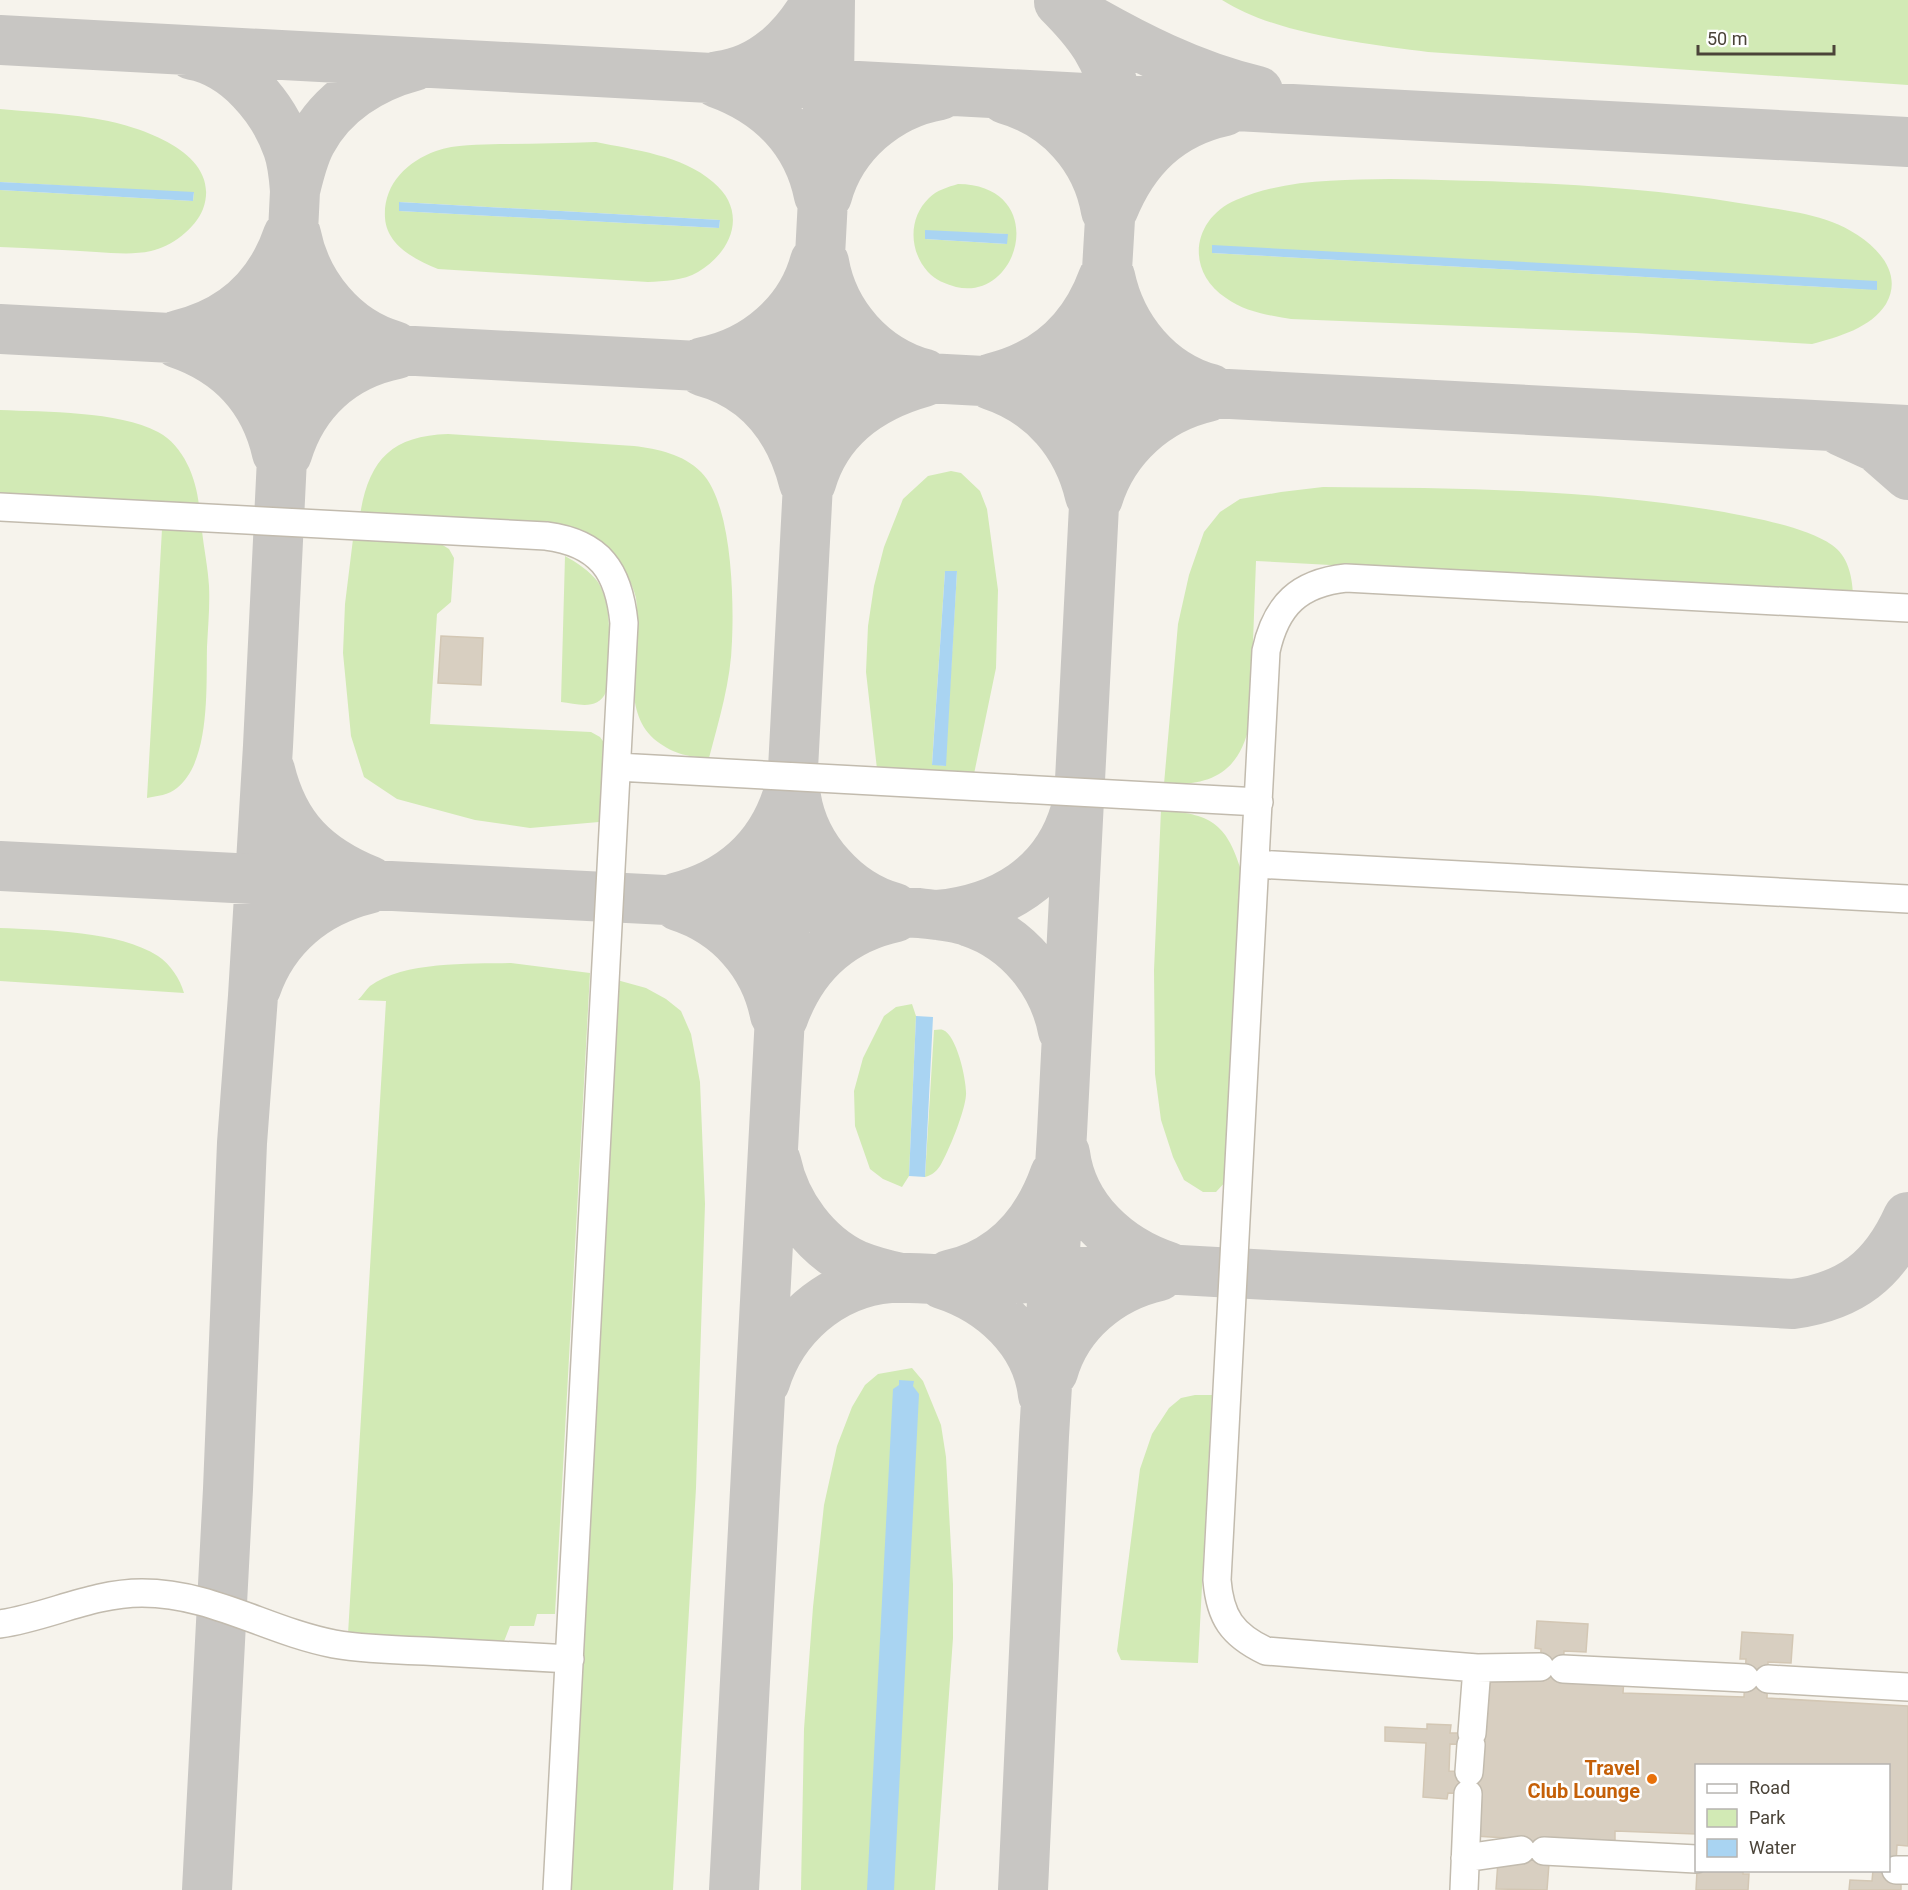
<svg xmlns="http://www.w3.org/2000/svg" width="1908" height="1890" font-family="Roboto,sans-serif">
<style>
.green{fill:#d2eab5;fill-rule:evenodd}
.water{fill:#a9d4f2}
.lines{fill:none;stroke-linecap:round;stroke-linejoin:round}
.taxiway{stroke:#c8c6c3;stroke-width:50}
.building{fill:#d8cfc1;stroke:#d3c7b4;stroke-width:1.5;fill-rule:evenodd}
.minor-casing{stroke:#c2bbae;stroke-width:30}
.minor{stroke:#fff;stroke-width:27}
.food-dot{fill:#e8710a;stroke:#fff;stroke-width:2}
.labels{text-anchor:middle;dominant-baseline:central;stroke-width:5;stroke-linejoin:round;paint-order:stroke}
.food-label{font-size:20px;font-weight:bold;fill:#c56008;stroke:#fff;text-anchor:end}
</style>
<rect width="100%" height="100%" fill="#f6f3ec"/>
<path class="green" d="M1222 0H1908V85L1428 52C1366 44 1275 34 1222 0Z
M0 109C30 112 61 113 91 118 134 124 224 151 203 209 195 229 171 247 151 251 133 255 114 253 96 252 64 250 32 248 0 247V190L193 201 194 193 0 182Z
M596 142C634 150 682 155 713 182 748 211 733 251 698 272 683 281 664 281 648 282L438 269C416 260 387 246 385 218 383 185 406 162 436 151 455 144 480 145 500 144 532 144 564 143 596 142ZM399 203 400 202 720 220 719 228 399 211Z
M1390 179C1507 181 1624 184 1739 203 1768 208 1804 211 1832 222 1862 233 1908 266 1886 304 1871 328 1838 337 1812 344L1636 333 1291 319C1268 315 1245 312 1226 298 1185 271 1192 219 1236 200 1284 179 1339 180 1390 179ZM1212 246 1877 290 1212 253Z
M958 184C1050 185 1021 302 956 287 946 284 935 280 928 272 909 251 908 218 929 198 937 190 948 187 958 184ZM925 231 1007 234V244L925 239Z
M0 410C46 412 118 411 158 432 184 446 196 478 199 505L0 495Z
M448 434 634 446C658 449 683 454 701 472 732 503 734 598 732 641 731 681 719 720 709 758 687 757 671 753 654 739 617 706 642 641 636 598 634 590 630 581 626 573 610 546 588 532 558 525L360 515C369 460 391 436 448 434Z
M951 471 961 473 980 491 987 509 998 590 996 668 974 774 877 769 866 672 868 626 874 586 884 547 903 499 928 476ZM945 571 957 572 945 766 932 764Z
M1323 487C1457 488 1592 489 1724 512 1755 518 1806 527 1832 545 1848 556 1852 576 1853 593L1256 561 1250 723C1239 772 1213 786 1164 784L1178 624 1189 575 1204 532 1220 512 1240 499 1281 492Z
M162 529 202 531C204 549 208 568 209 586 210 606 208 627 207 647 206 685 211 761 177 788 169 795 157 796 147 798Z
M353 539 441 544 449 549 454 558 451 602 437 614 430 724 591 732 600 737 605 744 599 822 530 828 475 820 397 799 364 777 351 736 343 653 345 604Z
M565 556C576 562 590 571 598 582 616 611 607 659 606 692 598 711 577 704 561 702Z
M1161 810C1210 814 1226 822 1241 870L1227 1180 1216 1192H1203L1184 1180 1173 1157 1161 1120 1155 1074 1154 970Z
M0 928C46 930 119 931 158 956 171 965 180 979 184 993L0 981Z
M511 963 590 973 555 1614H537L534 1626H510L503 1644 348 1634 386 1001 358 1000C362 996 366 990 370 986 404 961 470 964 511 963Z
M617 980 646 988 666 999 681 1011 691 1034 700 1082 705 1204 696 1488 673 1890H569Z
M912 1004 916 1016 909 1176 902 1187 883 1179 870 1169 855 1126 854 1091 863 1058 884 1016 896 1007Z
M934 1030C937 1030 940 1029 943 1030 957 1035 967 1082 966 1095 965 1111 949 1151 940 1166 936 1172 932 1175 925 1177Z
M912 1368 923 1381 941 1425 946 1457 953 1584V1638L935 1890H801L804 1729 813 1607 824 1505 837 1446 852 1407 865 1385 878 1374Z
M1195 1395H1212L1198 1663 1121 1660 1117 1651 1140 1469 1152 1434 1169 1408 1181 1398Z"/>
<path class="water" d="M0 182 194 192 193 201 0 190Z
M399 202 720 220 719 228 399 211Z
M925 230 1008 234 1007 244 925 239Z
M1212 245 1877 281V290L1212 253Z
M945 571H957L946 766 932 765Z
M916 1016 933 1017 925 1177 909 1176Z
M899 1380 914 1381 913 1386 919 1394 894 1890H867L893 1389 899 1385Z"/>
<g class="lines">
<path class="taxiway" d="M1076 12C1133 45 1193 76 1258 91
M0 40 1908 142
M192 55C237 63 274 108 288 149 293 163 294 177 295 191L268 746 253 996 242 1143 228 1489 207 1890
M718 76C763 71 796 38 817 0
M717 83C770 102 808 140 819 196
M1005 99C1058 114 1097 157 1106 211
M295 191C299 174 303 157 311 142 332 102 372 77 414 66
M827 196C841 144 887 104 940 95
M1113 210C1134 158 1169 123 1225 111
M296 234C306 285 344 332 395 346
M824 262C833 315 873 360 925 374
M1110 276C1121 329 1159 375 1211 389
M0 329 1908 430
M178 335C233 322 270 288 288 235
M177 343C230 361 265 399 277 453
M703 362C756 352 801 313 815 261
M702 371C758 386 790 428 804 483
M992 378C1046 365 1084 330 1103 278
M991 385C1043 402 1078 444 1090 496
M1841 431 1876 447 1908 475
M287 454C303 401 342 365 397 354
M811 483C827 427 870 397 924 382
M1098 498C1114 447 1156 409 1208 397
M270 770C284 828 316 859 370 881
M796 797C804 848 846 895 895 908
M0 866 919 913C936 915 954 916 970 922 1018 938 1054 982 1063 1031
M675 898C730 884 769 852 787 797
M678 906C728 922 765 963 775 1015
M937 915C1001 909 1056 877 1075 812
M256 988C274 936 315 902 368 889
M783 1018C802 965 840 929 896 917
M1065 1153C1072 1209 1117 1250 1169 1267
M776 1161C785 1204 815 1246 856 1265 871 1271 886 1275 901 1278
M949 1275C1003 1263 1037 1225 1055 1174
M942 1284C992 1300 1037 1340 1043 1395
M1053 1372C1067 1322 1110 1287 1159 1276
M765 1382C782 1327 830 1283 890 1278 923 1276 957 1283 990 1281 1042 1278 1092 1268 1144 1268L1793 1304C1851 1296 1884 1270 1908 1217
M734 1890 829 85 830 0
M1023 1890 1044 1436 1062 1133 1100 388 1117 101C1108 57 1090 33 1059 2"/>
</g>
<path class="building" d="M441 636 483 638 481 685 438 683Z
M1537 1621 1588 1624 1586 1652 1564 1651 1563 1675 1624 1679 1623 1693 1744 1697 1746 1659H1740L1742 1632 1793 1635 1791 1663 1768 1662 1767 1698 1908 1706V1846L1897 1845 1895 1883H1901V1890H1849L1850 1880 1872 1881 1873 1870H1888V1766H1696V1834L1615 1831V1844L1549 1864 1547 1890 1496 1889 1498 1861 1522 1839 1475 1836 1477 1794 1448 1793 1447 1799 1423 1797 1426 1743 1385 1741V1727L1427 1729V1724L1451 1725 1450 1733H1480L1484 1672 1540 1676 1541 1649 1535 1648ZM1450 1744 1479 1745 1478 1772 1449 1771Z
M1720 1870H1743V1874H1749L1748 1890H1696L1697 1871Z"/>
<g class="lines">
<defs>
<path id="minor" d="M0 507 546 536C600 543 619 571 624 623L557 1890
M617 767 1259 802
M1255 864 1908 899
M0 1624C48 1617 92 1593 142 1593 212 1593 267 1631 334 1644 363 1649 394 1650 424 1651 473 1654 521 1656 570 1659
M1540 1667 1477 1668 1266 1651C1232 1635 1220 1617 1217 1580L1266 651C1276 605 1299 583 1346 578L1908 608
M1563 1669 1745 1678
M1768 1679 1908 1687
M1472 1733 1477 1668
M1469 1772 1471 1745
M1544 1851 1696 1859
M1465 1858 1521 1850
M1896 1870H1908
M1464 1890 1468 1794"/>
</defs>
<use href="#minor" class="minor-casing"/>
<use href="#minor" class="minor"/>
</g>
<circle class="food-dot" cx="1652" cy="1779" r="6"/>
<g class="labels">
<g class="food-label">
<text x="1640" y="1768">Travel<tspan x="1640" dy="23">Club Lounge</tspan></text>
</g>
</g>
<rect x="1695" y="1764" width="195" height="108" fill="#ffffff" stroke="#b7b4b0" stroke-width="1.5"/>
<rect x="1707" y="1784" width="30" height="9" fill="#ffffff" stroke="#b7b4b0" stroke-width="1.5"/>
<text x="1749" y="1794" font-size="18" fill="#4b4439">Road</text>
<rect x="1707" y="1809" width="30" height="18" fill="#d2eab5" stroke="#b7b4b0" stroke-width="1.5"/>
<text x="1749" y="1824" font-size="18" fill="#4b4439">Park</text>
<rect x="1707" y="1839" width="30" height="18" fill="#a9d4f2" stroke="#b7b4b0" stroke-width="1.5"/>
<text x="1749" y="1854" font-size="18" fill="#4b4439">Water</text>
<path d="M1698 45v9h136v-9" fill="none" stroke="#4b4439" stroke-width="3"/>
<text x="1707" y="45" font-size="18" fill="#4b4439" stroke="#ffffff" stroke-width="4.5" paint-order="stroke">50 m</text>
</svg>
